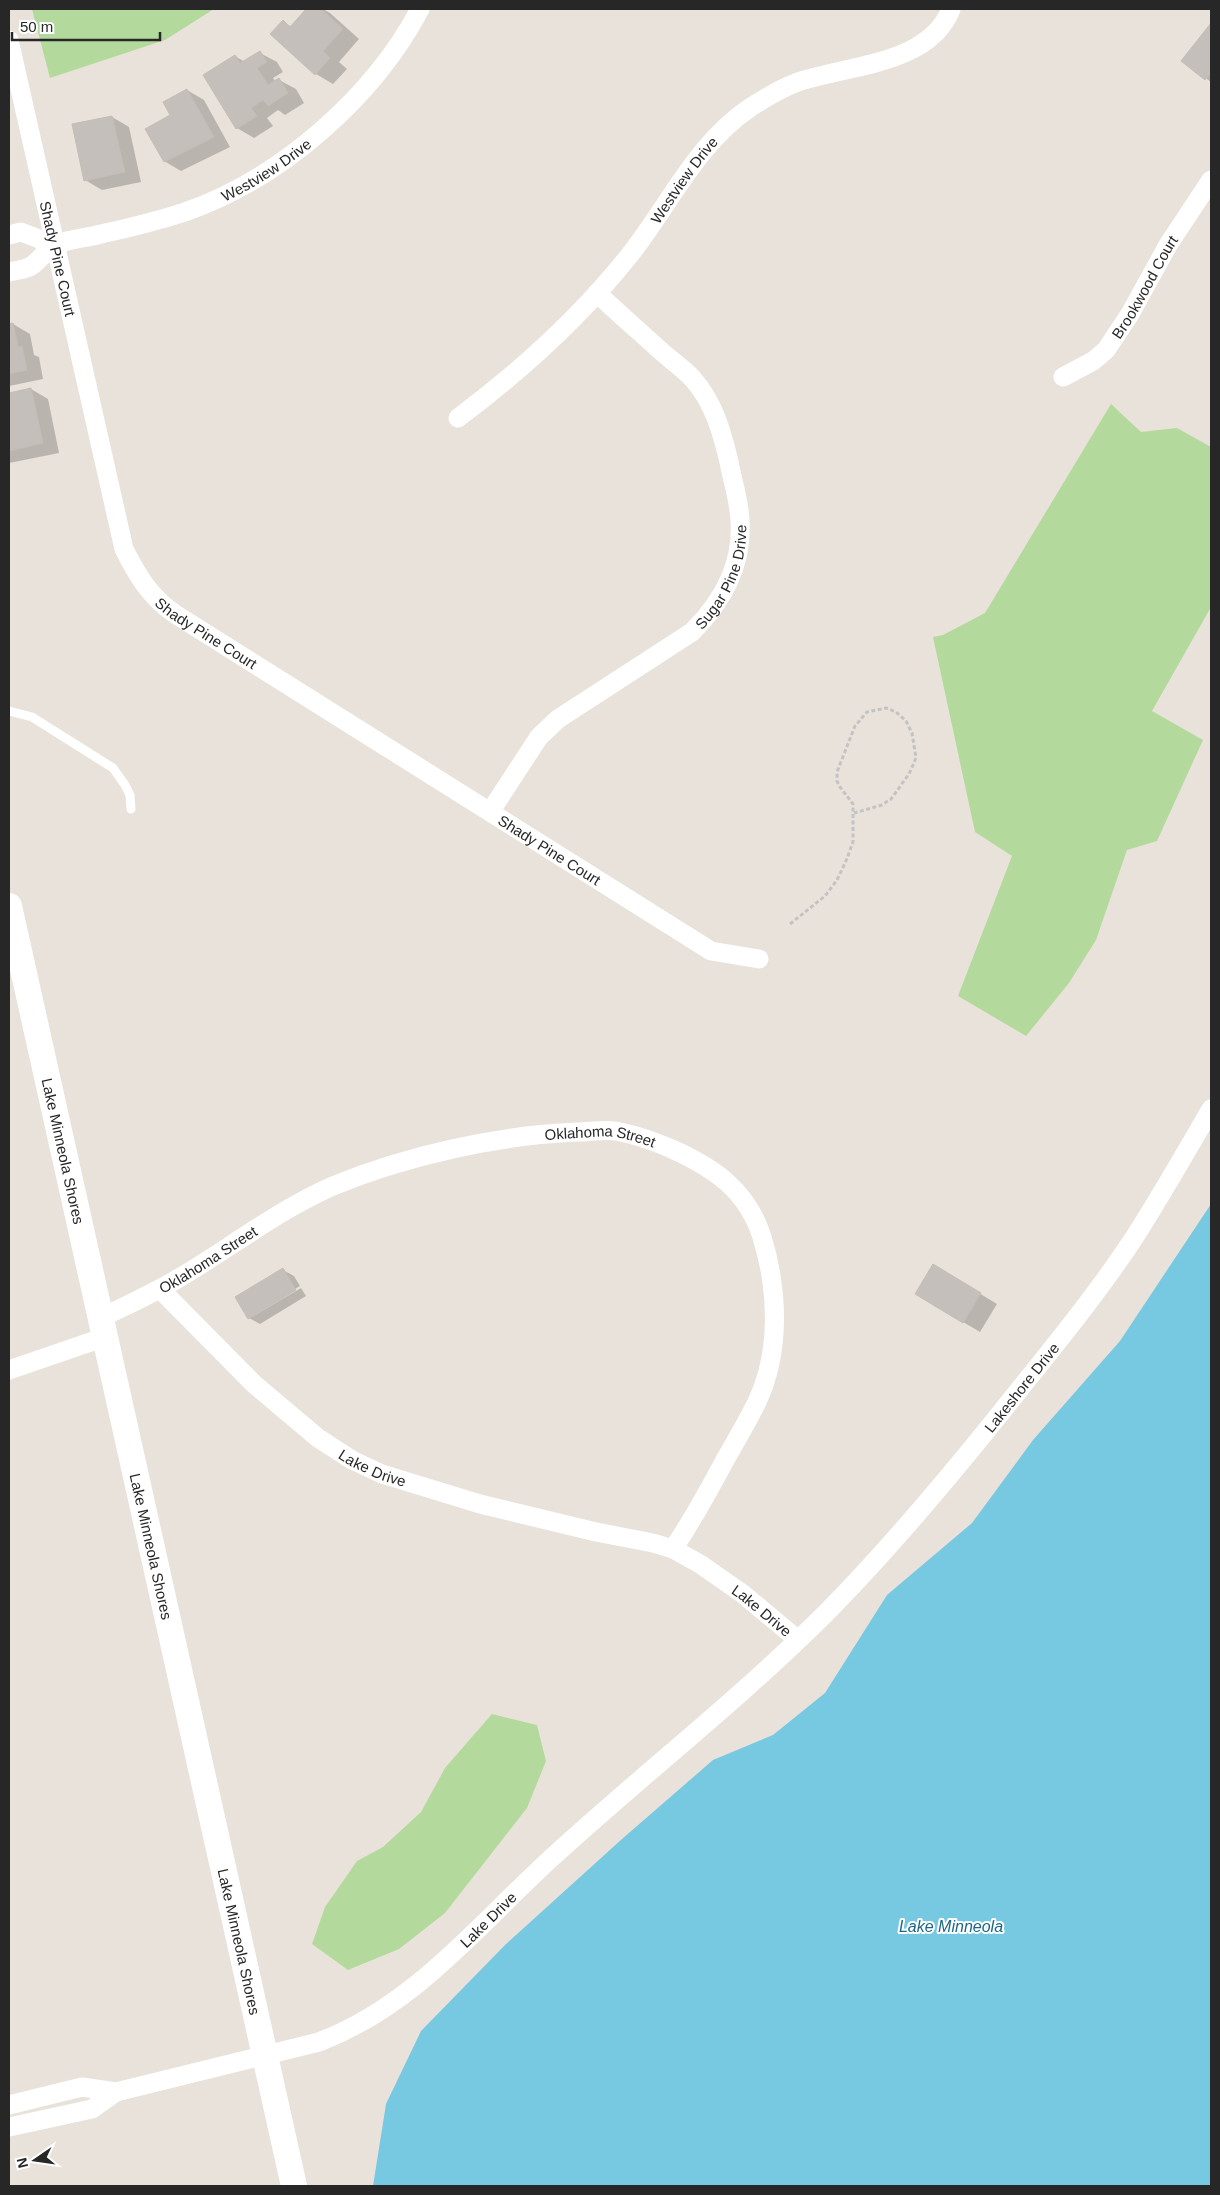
<svg xmlns="http://www.w3.org/2000/svg" width="1220" height="2195" font-family="Helvetica,sans-serif">
<style>
.green{fill:#b3da9c}
.water{fill:#77c8e1}
.shadow{fill:#0003}
.building{fill:#c4bfba;stroke:#c3beb5}
.lines{fill:none;stroke-linecap:round;stroke-linejoin:round}
.path{stroke:#c3c3c3;stroke-width:3;stroke-dasharray:4 2.5;stroke-linecap:butt}
.service{stroke:#fff;stroke-width:9}
.minor{stroke:#fff;stroke-width:19}
.secondary{stroke:#fff;stroke-width:26}
.labels{text-anchor:middle;dominant-baseline:central;stroke-width:4;stroke-linejoin:round;paint-order:stroke}
.street-label{font-size:15px;fill:#272727;stroke:#fff}
.water-label{font-size:16px;font-style:italic;fill:#1b6788;stroke:#fff}
</style>
<rect width="100%" height="100%" fill="#e9e2da"/>
<path class="green" d="M32 9H214L165 40 50 78Z
M1111 404 1141 432 1177 428 1211 447V607L1152 711 1203 740 1157 841 1127 850 1096 940 1069 983 1026 1036 958 996 1012 856 975 832 933 637 943 635 985 613Z
M492 1714 537 1725 546 1761 527 1808 445 1913 399 1949 348 1970 312 1944 325 1907 357 1861 383 1847 421 1812 445 1768Z"/>
<path class="water" d="M1211 1204V2186H373L386 2104 421 2031 506 1944 622 1839 713 1760 773 1735 825 1693 887 1595 972 1523 1033 1440 1120 1341Z"/>
<path class="shadow" d="M308 9H323L330 13 359 39 339 62 347 69 333 84 316 74 283 22 292 27Z
M1211 25V82L1183 61Z
M260 53 277 62 283 72 273 78 276 82 279 80 296 89 304 103 285 115 278 110 267 118 273 126 254 138 237 128 235 56 245 62Z
M187 90 204 100 230 147 181 171 164 161 171 116Z
M112 117 129 127 141 182 102 190 85 180Z
M13 324 30 334 34 355 39 357 43 379 9 386V325Z
M31 389 48 399 59 453 9 463V394Z
M283 1270 294 1276 300 1286 252 1314V1317L301 1288 306 1296 260 1324 249 1318Z
M951 1276 997 1304 980 1332 963 1322Z"/>
<path class="building" d="M306 9H321L343 29 323 51 330 58 315 75 270 34 283 20 290 27Z
M1211 23V73L1205 80 1181 61Z
M260 51 267 62 257 68 268 85 279 78 288 93 268 106 263 100 251 108 257 116 236 129 203 75 235 55 240 63Z
M187 89 214 137 164 162 145 129 170 115 163 102Z
M112 116 125 172 84 181 72 124Z
M13 323 18 347 22 346 27 370 9 374V324Z
M31 388 43 443 9 451V393Z
M933 1264 981 1293 963 1323 915 1294Z
M283 1268 296 1290 248 1319 235 1297Z"/>
<g class="lines">
<path class="path" d="M790 924 825 896 837 880 846 861 853 842V804L840 787 837 781V772L855 726 867 712 886 708 896 712 906 721 912 733 916 758 909 774 891 799 882 805 854 813"/>
<path class="service" d="M9 711 32 717 113 768 125 785 130 795 131 809"/>
<g class="minor">
<path id="s1" d="M9 40 124 549C137 575 150 597 175 614L711 951 759 959"/>
<path d="M9 235 21 232 55 245"/>
<path id="s2" d="M9 272C15 270 25 270 31 266 40 261 46 248 57 244 70 239 86 238 101 234 129 228 157 221 185 212 280 179 373 98 420 9"/>
<path id="s3" d="M1063 377 1093 361 1106 350 1130 314 1168 245 1211 180"/>
<path id="s4" d="M458 418C522 370 582 316 632 252 670 203 698 142 751 107 767 97 783 87 801 81 850 65 930 64 951 9"/>
<path id="s5" d="M490 812 539 737 558 719 692 632C725 599 746 560 739 510 737 494 732 478 729 462 722 432 714 403 693 379 684 369 672 361 662 352 640 332 618 313 597 293"/>
<path id="s6" d="M160 1289 254 1384 318 1438 352 1460 382 1474 480 1504 596 1532 653 1543 673 1549 700 1564 743 1594 798 1640"/>
<path id="s7" d="M101 1318C127 1305 154 1293 179 1278 230 1248 278 1210 333 1186 405 1156 499 1135 577 1132 589 1132 603 1129 615 1131 635 1134 653 1141 672 1149 714 1168 747 1190 762 1237 778 1290 781 1351 757 1402 747 1422 736 1441 725 1460 709 1490 692 1521 673 1549"/>
<path d="M9 1370 105 1337"/>
<path id="s8" d="M9 2105 82 2087 116 2092 319 2042C417 2005 482 1920 558 1852 647 1771 742 1697 827 1612 896 1542 958 1467 1019 1390 1059 1340 1099 1291 1134 1238 1161 1196 1186 1152 1211 1109"/>
<path d="M9 2127 92 2109 116 2092"/>
</g>
<path class="secondary" id="s9" d="M9 906 294 2186"/>
</g>
<g class="labels">
<g class="street-label">
<text stroke="none"><textPath href="#s2" startOffset="281">Westview Drive</textPath></text>
<text stroke="none"><textPath href="#s4" startOffset="330">Westview Drive</textPath></text>
<text stroke="none"><textPath href="#s1" startOffset="224">Shady Pine Court</textPath></text>
<text stroke="none"><textPath href="#s3" startOffset="125">Brookwood Court</textPath></text>
<text stroke="none"><textPath href="#s5" startOffset="340">Sugar Pine Drive</textPath></text>
<text stroke="none"><textPath href="#s1" startOffset="642">Shady Pine Court</textPath></text>
<text stroke="none"><textPath href="#s1" startOffset="1048">Shady Pine Court</textPath></text>
<text stroke="none"><textPath href="#s7" startOffset="542">Oklahoma Street</textPath></text>
<text stroke="none"><textPath href="#s9" startOffset="251">Lake Minneola Shores</textPath></text>
<text stroke="none"><textPath href="#s7" startOffset="122">Oklahoma Street</textPath></text>
<text stroke="none"><textPath href="#s8" startOffset="1284">Lakeshore Drive</textPath></text>
<text stroke="none"><textPath href="#s6" startOffset="280">Lake Drive</textPath></text>
<text stroke="none"><textPath href="#s9" startOffset="656">Lake Minneola Shores</textPath></text>
<text stroke="none"><textPath href="#s6" startOffset="700">Lake Drive</textPath></text>
<text stroke="none"><textPath href="#s8" startOffset="529">Lake Drive</textPath></text>
<text stroke="none"><textPath href="#s9" startOffset="1061">Lake Minneola Shores</textPath></text>
</g>
<g class="water-label">
<text x="951" y="1926">Lake Minneola</text>
</g>
</g>
<rect width="1220" height="2195" fill="none" stroke="#272727" stroke-width="20"/>
<g transform="translate(35 2160) rotate(257)" stroke="#ffffff" stroke-width="4" paint-order="stroke">
<path d="M0-4L9 19L0 12L-9 19Z" fill="#272727"/>
<text y="-8" font-size="14" font-weight="bold" text-anchor="middle" fill="#272727">N</text>
</g>
<path d="M12 32v8h148v-8" fill="none" stroke="#272727" stroke-width="2.5"/>
<text x="20" y="32" font-size="15" fill="#272727" stroke="#ffffff" stroke-width="4" paint-order="stroke">50 m</text>
</svg>
